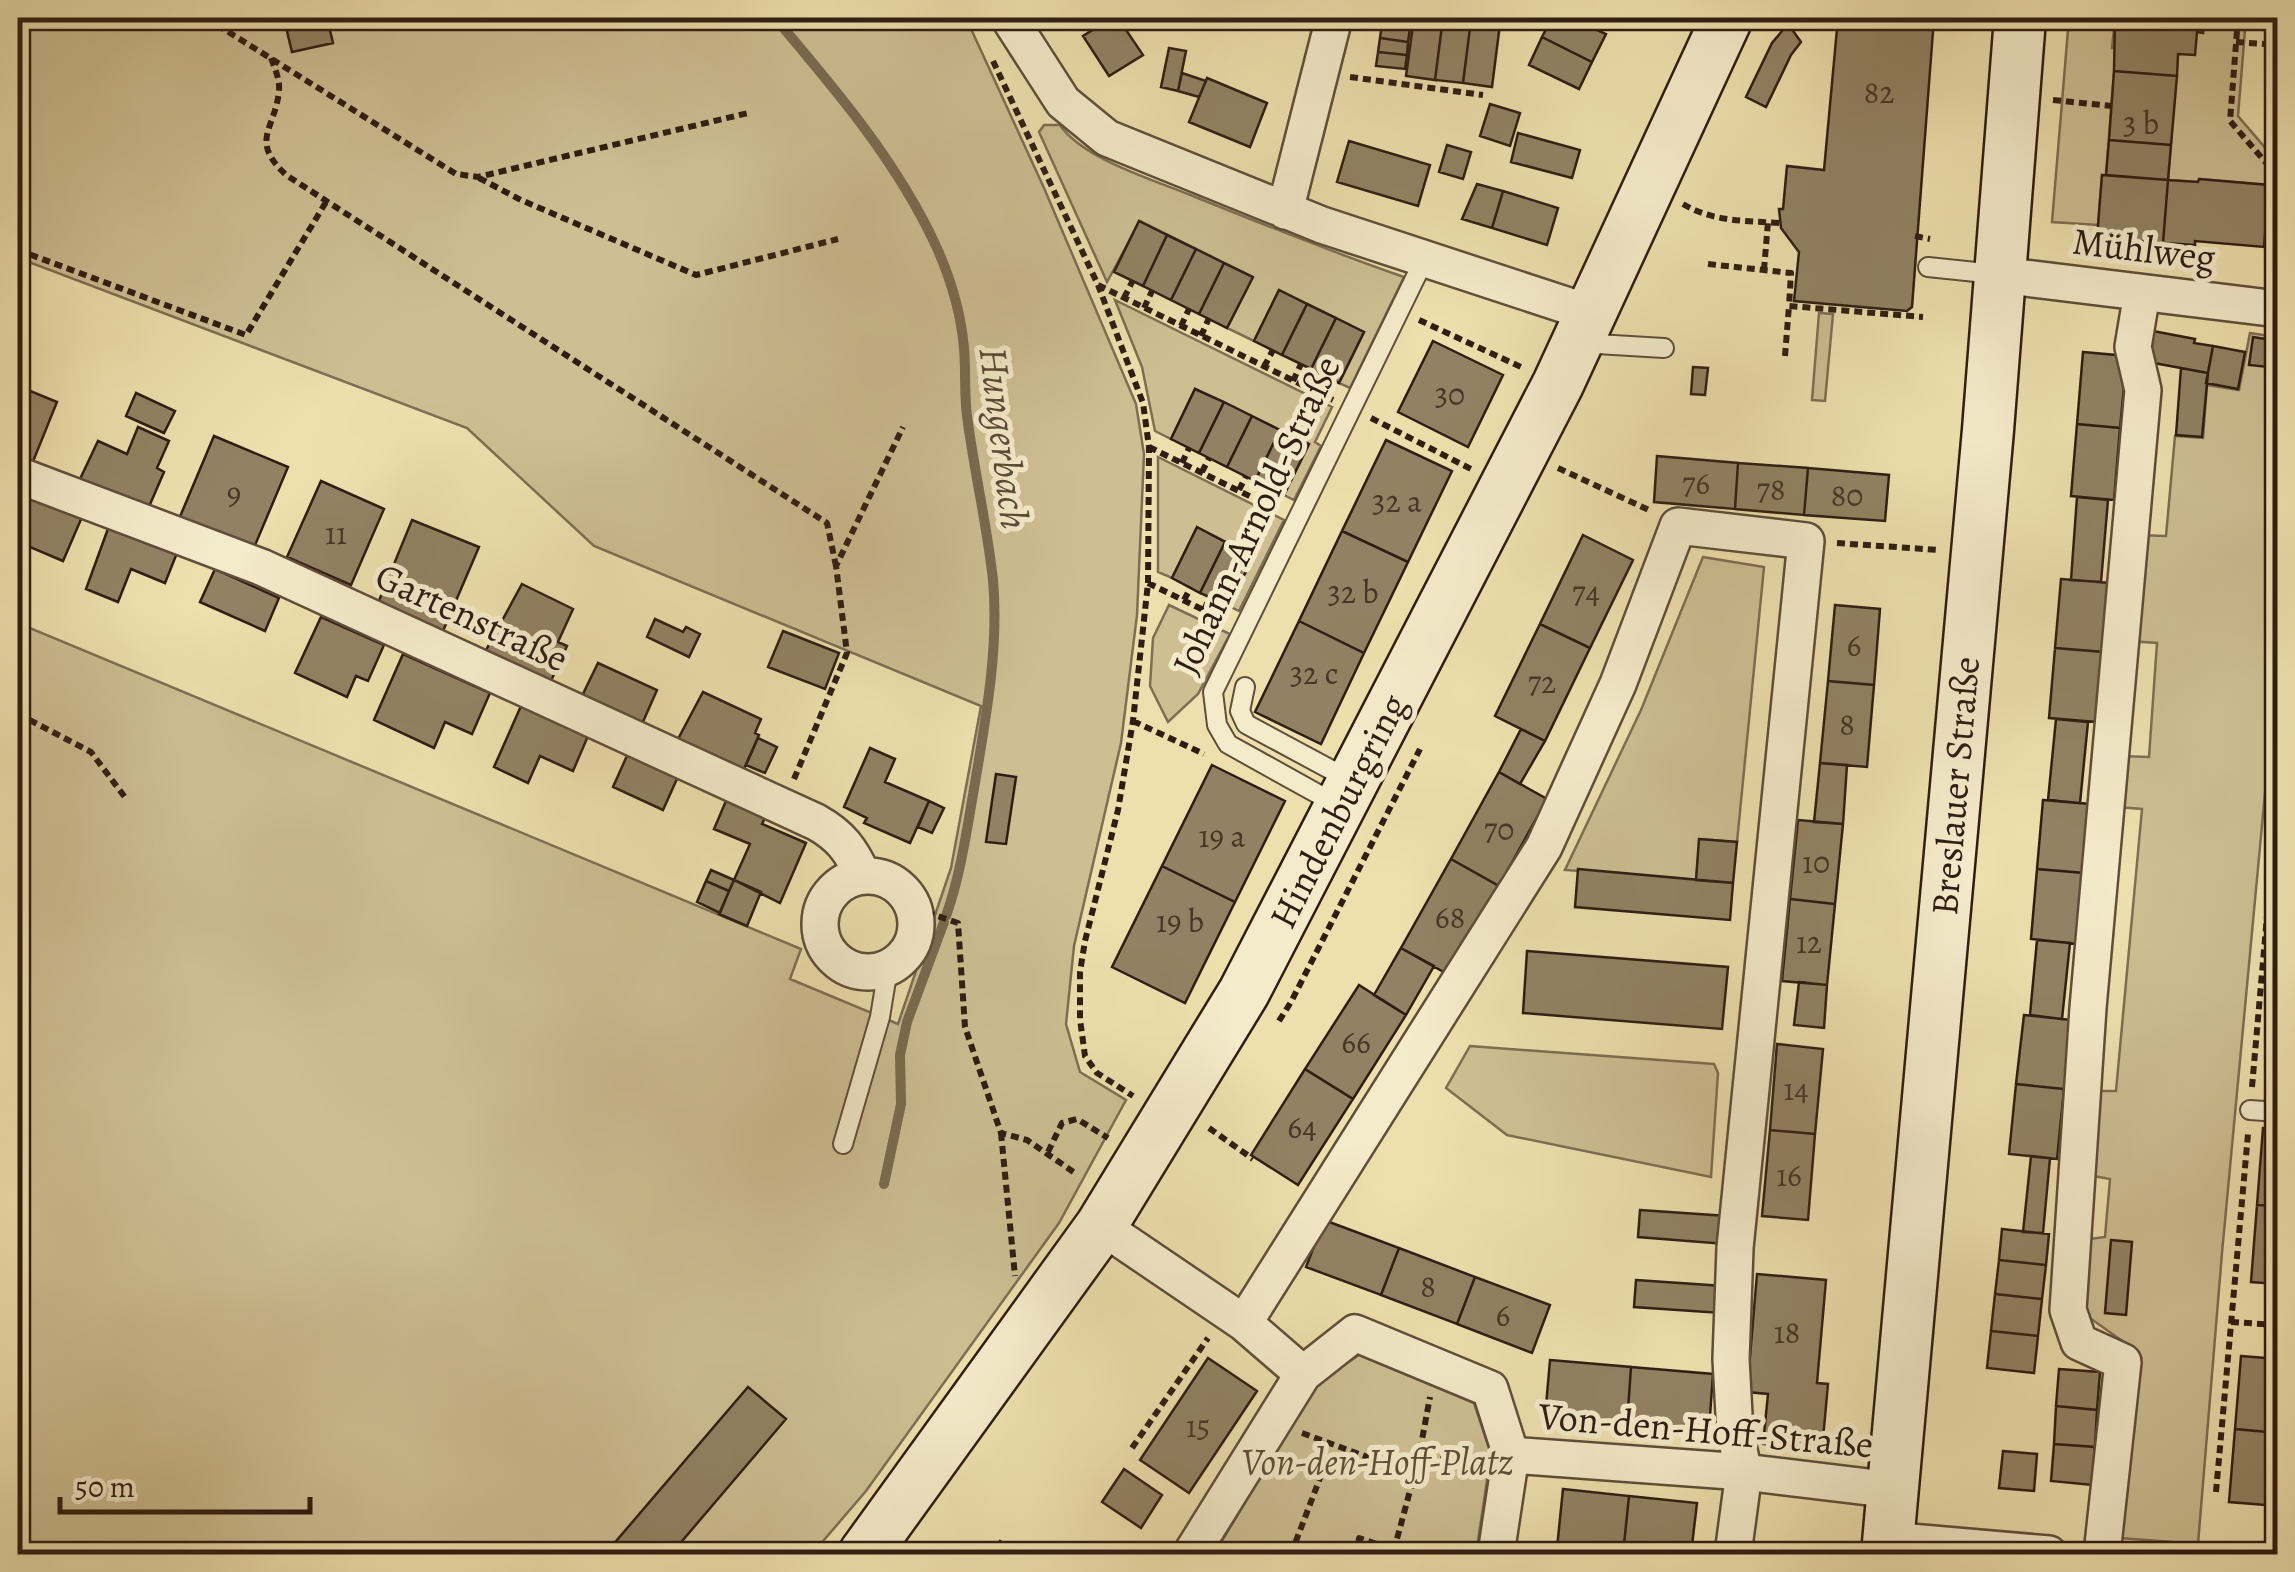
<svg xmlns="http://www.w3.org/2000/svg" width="2295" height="1572" font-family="Alegreya,serif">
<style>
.green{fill:#cebf93;stroke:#7e6e53;stroke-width:2.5}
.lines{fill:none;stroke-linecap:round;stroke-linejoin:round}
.stream{stroke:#7b6a50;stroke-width:10}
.building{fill:#928263;stroke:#2f1d13;stroke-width:2.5}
.lane-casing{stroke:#5f4e3a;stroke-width:22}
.street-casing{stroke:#5f4e3a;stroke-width:40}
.secondary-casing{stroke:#2f1d13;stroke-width:55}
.path{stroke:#2f1d13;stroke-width:6;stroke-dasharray:8 5;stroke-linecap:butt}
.lane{stroke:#f4ebca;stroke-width:18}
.street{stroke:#f4ebca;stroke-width:35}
.secondary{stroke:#f4ebca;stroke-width:50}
.labels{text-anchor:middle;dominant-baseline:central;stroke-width:10;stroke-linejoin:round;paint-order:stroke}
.number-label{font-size:32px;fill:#483627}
.street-label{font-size:38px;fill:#2f1d13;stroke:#f4ebca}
.park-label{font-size:38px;font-style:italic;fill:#5f4e39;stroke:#f4ebca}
.water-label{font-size:40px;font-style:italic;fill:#5b4a37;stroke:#f4ebca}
</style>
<rect width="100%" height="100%" fill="#eee0ad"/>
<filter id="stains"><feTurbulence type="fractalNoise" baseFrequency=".002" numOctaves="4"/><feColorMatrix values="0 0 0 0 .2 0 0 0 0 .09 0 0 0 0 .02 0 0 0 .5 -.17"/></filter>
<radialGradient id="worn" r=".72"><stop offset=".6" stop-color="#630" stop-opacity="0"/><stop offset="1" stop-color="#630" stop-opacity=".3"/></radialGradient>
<path class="green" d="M18 18H966L1044 188 1136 404 1144 454 1137 615 1121 743 1074 946 1066 1024 1080 1072 1126 1100 1059 1223 866 1491 812 1554H18V623L801 949 790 979 898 1024 951 868 981 706 594 546 467 428 18 258Z
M2069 18H2115L2112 48H2116L2106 175 2102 176 2098 225 2052 222Z
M2204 18H2246L2238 116 2273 157 2269 185 2200 179 2198 182 2168 180 2178 54 2197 32H2203Z
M1044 125H1060C1082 158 1151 179 1188 194 1260 223 1331 252 1404 277L1350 388 1339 383 1364 332 1279 290 1254 341 1227 328 1252 277 1140 221 1107 282 1039 132Z
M1115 300 1332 407 1315 442 1321 446 1294 500 1284 495 1308 444 1195 389 1171 439 1155 431 1142 367Z
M1819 313 1833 314 1825 401 1812 400Z
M2250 333 2277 337V665L2222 1253 2198 1544 2120 1538 2131 1347 2077 1309 2082 1240 2105 1237 2110 1179 2082 1174 2090 1091H2116L2142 809 2117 807 2121 756 2149 757 2157 643 2129 641 2138 535 2166 536 2175 436 2203 438 2207 385 2239 390Z
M1158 457 1284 520 1239 611 1229 606 1253 555 1198 528 1172 578 1158 572Z
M1703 557 1764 567 1737 842 1700 839 1696 880 1565 870 1641 710Z
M1169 605 1230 634 1198 694 1168 722 1150 686 1153 638Z
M1470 1046 1714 1064 1718 1073 1711 1177 1507 1135 1446 1088Z
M1359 1355 1474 1403 1491 1454 1476 1554H1214L1317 1383Z"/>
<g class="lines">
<path class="stream" d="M775 18C835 89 897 161 936 246 950 277 961 313 964 348 966 370 964 393 967 416 974 470 987 525 993 580 999 647 986 717 975 783 967 828 961 874 946 916
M884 1184 901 1104 900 1055 907 1022 944 922"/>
</g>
<path class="building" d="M327 18 333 43 292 52 284 19Z
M1112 18H1118L1143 55 1109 76 1083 36Z
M1382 18H1411L1410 28 1382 24Z
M1414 18H1443L1435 80 1406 76Z
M1443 18 1471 20 1463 83 1435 80Z
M1552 18H1571L1606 34 1592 62 1542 37Z
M1838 18H1934L1912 307 1907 311 1794 301 1799 252 1781 228 1779 209H1783L1787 166 1824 170Z
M2115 18H2204L2203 33 2197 32 2195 55 2178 54 2177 76 2114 71Z
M1471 20 1500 24 1492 87 1463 83Z
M1382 24 1410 28 1408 42 1380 38Z
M1788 24 1801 42 1791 55 1766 107 1746 97 1772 43Z
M1542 37 1592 62 1579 89 1529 65Z
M1380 38 1408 42 1407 55 1378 52Z
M1169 48 1186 51 1178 91 1161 87Z
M1378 52 1407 55 1405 69 1376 66Z
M2114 71 2177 76 2171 145 2109 140Z
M1182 73 1206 81 1199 97 1178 91Z
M1207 78 1267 103 1250 147 1189 122Z
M1490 104 1520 113 1510 146 1480 136Z
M1518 133 1580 150 1572 178 1511 162Z
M2109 140 2171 145 2168 180 2106 175Z
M1349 141 1430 165 1418 206 1337 182Z
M1447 145 1471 152 1463 179 1439 172Z
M2102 175 2168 180 2163 243 2097 238Z
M2199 179 2269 185 2264 247 2195 241V245L2163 243 2168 180 2198 182Z
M1477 184 1503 191 1492 228 1462 219Z
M1503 191 1558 208 1547 245 1492 228Z
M1139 221 1167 235 1143 286 1114 272Z
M1167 235 1196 249 1171 300 1143 286Z
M1196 249 1224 263 1199 314 1171 300Z
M1224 263 1253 277 1227 328 1199 314Z
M1279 290 1307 304 1282 355 1254 341Z
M1307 304 1336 318 1311 369 1282 355Z
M1336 318 1364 332 1339 383 1311 369Z
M2153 331 2195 339 2194 343 2213 346 2208 373 2143 361Z
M2253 337 2272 340 2268 367 2249 365Z
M1433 341 1503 375 1468 447 1398 412Z
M2213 346 2245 352 2238 389 2206 383Z
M2083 352 2127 356 2120 428 2077 424Z
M1693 367 1708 368 1705 395 1691 394Z
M2181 368 2208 373 2202 437 2176 435Z
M18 386 57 402 32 464 18 459Z
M1195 389 1224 402 1199 453 1171 439Z
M136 393 175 411 164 433 126 416Z
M1224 402 1252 416 1227 467 1199 453Z
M1252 416 1280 430 1255 481 1227 467Z
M2077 424 2120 428 2114 500 2071 496Z
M138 427 169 441 157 468 164 472 148 509 80 479 98 441 127 454Z
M1280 430 1309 444 1284 495 1255 481Z
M214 436 288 467 253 550 179 519Z
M1386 440 1452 471 1408 562 1342 531Z
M1657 456 1738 463 1735 509 1654 502Z
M1738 463 1808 468 1804 515 1735 509Z
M1808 468 1889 475 1885 521 1804 515Z
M321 481 384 509 351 585 287 557Z
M24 493 82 517 63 561 18 542V509Z
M2077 497 2108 500 2101 582 2071 580Z
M412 520 479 547 443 631 378 603Z
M109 526 177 553 165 583 131 569 118 602 86 589Z
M1197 527 1225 542 1200 593 1172 578Z
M1342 531 1408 562 1364 653 1299 621Z
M1583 535 1633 560 1590 648 1540 624Z
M1225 542 1254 555 1229 606 1200 593Z
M215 569 279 598 265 631 200 602Z
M2061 579 2110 583 2104 652 2055 648Z
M522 584 573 609 558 642 567 646 550 683 485 652Z
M1835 605 1880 609 1874 685 1828 681Z
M321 617 384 645 368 681 356 676 347 697 295 673Z
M655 619 683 632 686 627 700 634 689 657 647 637Z
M1299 621 1364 653 1321 744 1255 712Z
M1540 624 1590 648 1545 741 1495 716Z
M783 631 839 653 825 689 768 667Z
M2055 648 2104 652 2097 722 2049 718Z
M403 654 490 693 472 734 445 722 434 748 374 720Z
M598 663 657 690 642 724 582 696Z
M1828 681 1874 685 1867 767 1820 763Z
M703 692 761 719 755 733 759 735 743 771 677 741Z
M521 706 588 736 573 771 540 756 528 783 494 767Z
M2056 719 2088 722 2080 803 2048 800Z
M1521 729 1545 741 1520 784 1499 772Z
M758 738 777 747 765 773 746 765Z
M870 748 895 759 885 782 929 801 910 843 864 823 867 818 844 807Z
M630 749 680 772 663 810 613 787Z
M1820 763 1847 765 1843 824 1814 822Z
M1212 765 1285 801 1235 902 1162 866Z
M1499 772 1547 799 1499 886 1451 859Z
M996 774 1016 777 1006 844 986 842Z
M2043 800 2090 804 2084 873 2037 869Z
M726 801 765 818 762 824 806 843 780 903 734 880 750 844 714 829Z
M929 801 944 808 932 833 918 827Z
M1798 820 1843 824 1835 904 1790 899Z
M1699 839 1737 842 1733 883 1696 880Z
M1451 859 1499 886 1449 975 1401 948Z
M1162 866 1235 902 1185 1003 1112 967Z
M1578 869 1733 883 1730 920 1575 907Z
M2037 869 2084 873 2078 944 2031 939Z
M711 870 734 880 729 891 706 881Z
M734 880 761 892 747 926 719 914Z
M706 881 729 891 720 913 697 902Z
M1790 899 1835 904 1827 985 1782 981Z
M2277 939H2278V1025H2270Z
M2037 940 2070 943 2062 1019 2030 1015Z
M1401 948 1434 966 1406 1015 1374 995Z
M1527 951 1728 967 1722 1029 1523 1013Z
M1799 982 1827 985 1824 1028 1794 1025Z
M1359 985 1406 1015 1353 1099 1305 1069Z
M2024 1015 2072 1020 2064 1089 2016 1084Z
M1777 1044 1823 1049 1815 1134 1770 1130Z
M1305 1069 1353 1099 1298 1185 1251 1155Z
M2016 1084 2064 1089 2057 1159 2009 1154Z
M2263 1128 2278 1129V1206L2257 1205Z
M1770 1130 1815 1134 1808 1220 1762 1216Z
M2031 1156 2050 1158 2043 1233 2023 1232Z
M2257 1205 2278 1206V1284L2251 1282Z
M1640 1210 1727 1216 1725 1244 1638 1237Z
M1324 1220 1399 1248 1381 1295 1306 1267Z
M2002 1229 2049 1234 2046 1265 1999 1260Z
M2111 1240 2132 1242 2126 1315 2105 1313Z
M1399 1248 1475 1277 1457 1324 1381 1295Z
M1999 1260 2046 1265 2042 1299 1995 1294Z
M1757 1274 1826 1280 1817 1383 1828 1384 1822 1450 1763 1444 1768 1394 1747 1392Z
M1475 1277 1550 1305 1532 1353 1457 1324Z
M1636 1280 1723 1286 1721 1313 1634 1307Z
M1995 1294 2042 1299 2038 1336 1991 1331Z
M1991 1331 2038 1336 2034 1373 1987 1368Z
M2241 1356 2278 1359V1433L2235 1429Z
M1208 1358 1257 1391 1189 1493 1140 1460Z
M1550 1360 1631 1367 1627 1424 1545 1417Z
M1631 1367 1713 1374 1709 1430 1627 1424Z
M2059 1369 2100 1372 2097 1410 2056 1406Z
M748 1387 786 1419 671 1554H605Z
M2056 1406 2097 1410 2095 1447 2054 1444Z
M2235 1429 2278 1433V1506L2229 1502Z
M2054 1444 2095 1447 2092 1485 2051 1481Z
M2003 1451 2037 1454 2034 1491 1999 1488Z
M1124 1469 1162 1495 1141 1528 1102 1502Z
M1563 1489 1629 1496 1623 1554 1557 1548Z
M1629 1496 1697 1503 1691 1554H1623Z
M1000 1541 1019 1554H990Z"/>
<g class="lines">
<defs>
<path id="lane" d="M1928 267 1995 274
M1580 343 1664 348
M1245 687 1240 711 1246 724 1352 781
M1336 804 1228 744 1217 725 1213 692 1424 260
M2250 1110 2278 1112
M843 1144 880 1017 888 968"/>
<path id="street" d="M1009 18 1063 102 1107 138 1322 225 1590 313
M1285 211 1334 18
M2001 275 2278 309
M18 475 261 567 816 822C841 836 851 850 863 876
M820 924a48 48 0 1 1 96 0a48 48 0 1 1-96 0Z
M1101 1226 1244 1323 1303 1374 1355 1333 1490 1389 1511 1455 1744 1472 1893 1490
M1244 1323 1544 847 1618 684 1678 526 1806 541 1735 1248 1731 1359 1735 1433 1744 1472 1733 1554
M1888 1540 2049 1554
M1191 1554 1303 1374
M1496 1554 1511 1455
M2102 1554 2123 1362 2079 1342 2068 1310 2088 1008 2143 390 2133 347 2142 293"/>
<path id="secondary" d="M864 1554 1101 1226 1244 992 1558 384 1727 18
M1887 1554 1988 430 2020 18"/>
</defs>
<use href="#lane" class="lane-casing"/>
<use href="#street" class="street-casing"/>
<use href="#secondary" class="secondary-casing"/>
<path class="path" d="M206 18 456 174 478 177 748 113
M2238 18 2230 121 2268 165 2278 167
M215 22 233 18
M2236 42 2278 45
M271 58C275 69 280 79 279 91 275 130 249 140 286 175L827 523 836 566
M993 61 1098 285 1143 403 1149 447 1148 583 1133 721 1118 810 1085 941 1080 972V1019L1085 1056 1097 1073 1133 1096
M1350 77 1483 95
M2053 100 2111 106
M479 178 521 200 696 275 838 239
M1683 204C1713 222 1747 221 1781 223
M1915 236 1930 239
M18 250 246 335 326 202
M2128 259 2130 240
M1708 264 1791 273 1789 306 1923 317
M1764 270 1768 222
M1098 285 1333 400
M1124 298 1133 280
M1144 308 1152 291
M1419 320 1521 367
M1181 326 1189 309
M1201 336 1209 318
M1785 356 1789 306
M1264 367 1273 350
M1293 381 1301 364
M1313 390 1320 374
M1371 418 1471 469
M1149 447 1278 510
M1182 463 1189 448
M1558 468 1651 511
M1202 472 1209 458
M1239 490 1246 476
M1258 500 1265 486
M1837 543 1939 550
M1148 583 1224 620
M1184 600 1191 587
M1204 610 1210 597
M18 714 91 752 127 800
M1133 721 1204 754
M794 779 847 653 836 566 903 427
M914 908 958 923 965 1027 1001 1133 1027 1140 1075 1173
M1279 1021 1291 1002 1420 749
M2252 1087 2278 791
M1209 1128 1253 1159
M1001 1133 1015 1276
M1048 1152 1062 1123 1077 1119 1108 1138
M2231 1322 2278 1325
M1302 1433 1370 1458 1418 1461 1479 1457
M1132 1448 1208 1338
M2216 1492 2248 1134
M1291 1554 1325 1465 1322 1441
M1357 1554 1359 1538 1394 1550 1418 1461 1430 1397"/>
<use href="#lane" class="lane"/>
<use href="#street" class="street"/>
<use href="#secondary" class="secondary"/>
</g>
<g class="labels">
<g class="number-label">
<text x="1879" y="92">82</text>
<text x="2141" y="123">3 b</text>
<text x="1450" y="394">30</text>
<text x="1696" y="483">76</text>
<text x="1771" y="489">78</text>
<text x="234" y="493">9</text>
<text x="1847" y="495">80</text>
<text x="1397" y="501">32 a</text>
<text x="336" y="533">11</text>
<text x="1353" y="592">32 b</text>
<text x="1586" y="592">74</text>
<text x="1854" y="645">6</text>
<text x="1314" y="673">32 c</text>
<text x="1542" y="682">72</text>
<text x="1847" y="724">8</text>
<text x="1499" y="829">70</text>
<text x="1222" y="836">19 a</text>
<text x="1816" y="862">10</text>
<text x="1450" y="917">68</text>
<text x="1180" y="921">19 b</text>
<text x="1809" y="942">12</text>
<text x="1356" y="1042">66</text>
<text x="1796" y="1089">14</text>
<text x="1302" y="1127">64</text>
<text x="1789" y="1175">16</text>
<text x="1428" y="1286">8</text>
<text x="1503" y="1315">6</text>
<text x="1787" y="1332">18</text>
<text x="1198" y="1426">15</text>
</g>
<g class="street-label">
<text transform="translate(2144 249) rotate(7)">Mühlweg</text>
<text transform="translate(1256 515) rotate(-65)">Johann-Arnold-Straße</text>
<text transform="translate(472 617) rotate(25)">Gartenstraße</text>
<text transform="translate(1955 786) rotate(-85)">Breslauer Straße</text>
<text transform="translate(1338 811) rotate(-63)">Hindenburgring</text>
<text transform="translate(1706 1430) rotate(5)">Von-den-Hoff-Straße</text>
</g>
<g class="park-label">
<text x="1377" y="1462">Von-den-Hoff-Platz</text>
</g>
<g class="water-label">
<text transform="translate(1004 438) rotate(83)">Hungerbach</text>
</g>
</g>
<rect width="2295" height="1572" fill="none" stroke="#eee0ad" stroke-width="60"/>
<rect x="20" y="20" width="2255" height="1532" fill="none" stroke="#2f1d13" stroke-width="5"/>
<rect x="30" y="30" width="2235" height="1512" fill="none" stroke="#2f1d13" stroke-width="2.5"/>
<path d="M60 1497v15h250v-15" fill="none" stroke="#2f1d13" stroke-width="5"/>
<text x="75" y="1497" font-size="30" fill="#2f1d13" stroke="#f4ebca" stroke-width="8" paint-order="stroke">50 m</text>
<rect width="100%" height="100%" filter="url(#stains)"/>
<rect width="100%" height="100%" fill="url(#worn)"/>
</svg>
